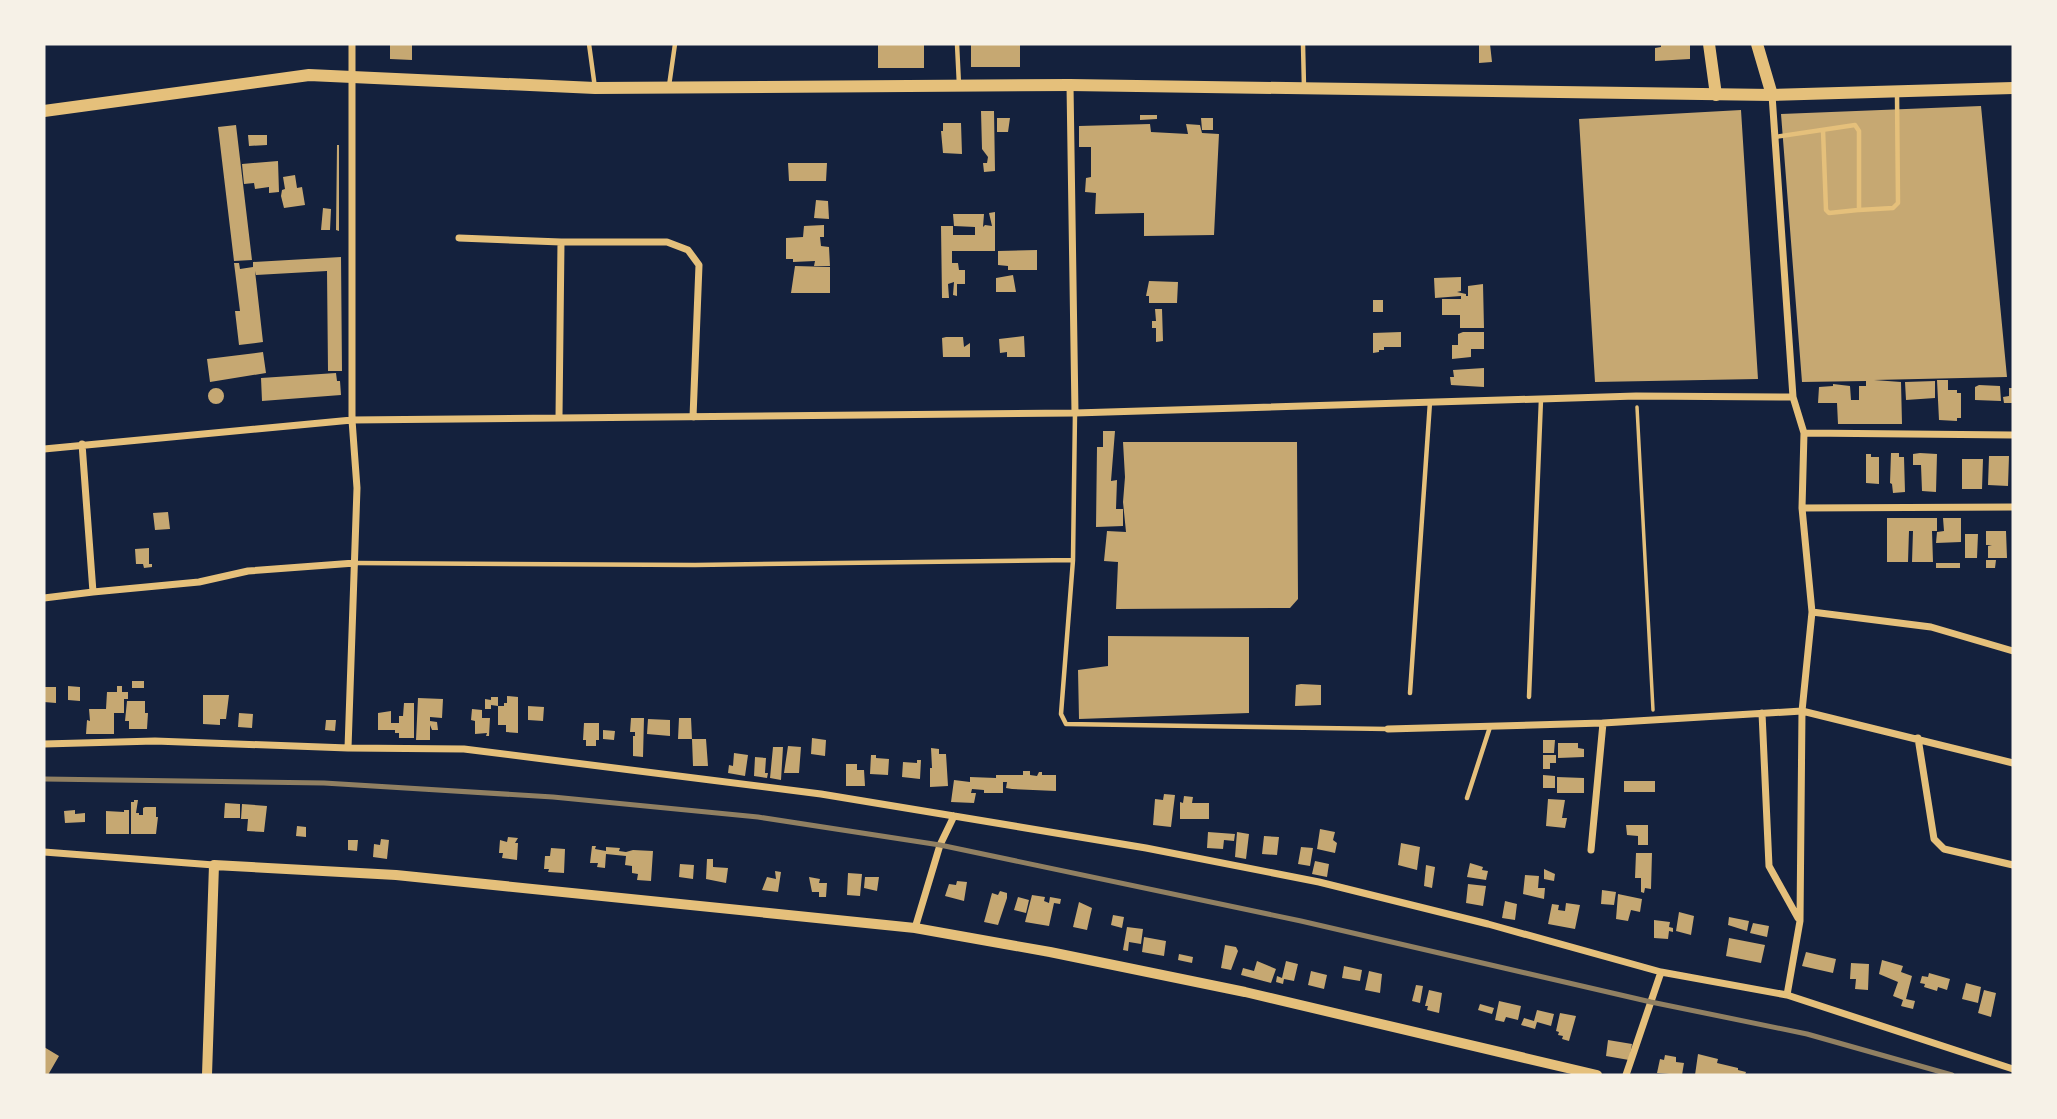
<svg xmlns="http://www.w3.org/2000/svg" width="2057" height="1119" font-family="'IBM Plex Sans',sans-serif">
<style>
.building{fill:#c6a872}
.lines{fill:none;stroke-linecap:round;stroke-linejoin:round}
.path{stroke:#e5c07b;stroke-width:3.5}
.service{stroke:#e5c07b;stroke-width:4.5}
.minor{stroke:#e5c07b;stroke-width:7}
.tertiary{stroke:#e5c07b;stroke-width:10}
.secondary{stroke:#e5c07b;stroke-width:12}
.primary{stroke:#e5c07b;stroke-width:12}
.rail{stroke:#918062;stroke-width:5}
</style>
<rect width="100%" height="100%" fill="#14213d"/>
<path class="building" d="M390 44H412V60L390 59Z
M878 44H924V68H878Z
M971 44H1020V67H971Z
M1479 44H1490L1492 62 1479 63Z
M1661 44H1690V59L1655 61V48L1661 47Z
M1981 106 2007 377 1874 380 1901 382 1902 424H1838L1837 403H1818L1819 387 1833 386V384L1850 386 1851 400H1859V386H1866V381L1802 382 1781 114Z
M1741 110 1758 379 1595 382 1579 119Z
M981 111H994L995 171 984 172 983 163H987L988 157 982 149Z
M1140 115H1157V119L1140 120Z
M997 118H1010L1008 132H997Z
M1201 118H1213V130H1202Z
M943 123H961L962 154 943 153 941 131H943Z
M1150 124 1151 132 1188 134 1186 124 1200 125 1202 133 1219 134 1214 235 1144 236V213L1095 214 1096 193 1085 192 1086 178 1091 177V147H1079V126Z
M236 125 252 260 234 261 218 127Z
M248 135H267V145L249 146Z
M337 145H339V231L336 230Z
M278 161 279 192 269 193V187L255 189 254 183 244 184 242 164Z
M788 163H827L826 181H789Z
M295 175 297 188 302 187 305 205 284 208 281 196 282 190 285 189 283 177Z
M816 200 828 201 829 219 814 218Z
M323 208 331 209 330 230H321Z
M995 212V251H952V263H958L959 270H965V284H957V296L953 295 954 282 948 284 949 298H942L941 226H953V235H975V227L954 226 953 214H984L983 227 985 225 992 226 989 213Z
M824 225V237H820L821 246 829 247 830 266H814L815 261 793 262V259H786V238L803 237 804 226Z
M1037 250V270H1008V266L998 265V251Z
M341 257 342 371H328L327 271 256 275 255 271 263 342 239 345 235 311H240L234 263H239L240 269 253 267V262Z
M795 266 830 267V293H791Z
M1013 275 1016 292H996V278Z
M1461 277V291L1457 292 1466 294V296H1468V286L1483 284 1484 328H1460V315H1442V299H1461V296L1435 298 1434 278Z
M1149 281 1178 282 1177 303H1149V296H1146Z
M1373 300H1383V312H1373Z
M1155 309H1162L1163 341 1156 342V328H1152V321H1156Z
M1401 332V347H1384V350H1379V352L1373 353V333Z
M1463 332H1484V349H1471V357L1452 359V345H1458V334Z
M1024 336 1025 357H1007V352L1000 353 999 339Z
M946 337H963L964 347 970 343V357H943L942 338Z
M263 352 266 373 210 382 207 359Z
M1484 368V387L1451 385 1450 377H1454L1453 370Z
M336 373 337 381H340L341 395 262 401 261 378Z
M1937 380H1948V390H1957V393H1961V418H1957V421L1939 420Z
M1935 381V398L1906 400 1905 382Z
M1979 385 2000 386 2001 401 1975 400V387Z
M2009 388H2013V403H2004L2003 397 2009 396Z
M208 396a8 8 0 1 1 16 0a8 8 0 1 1-16 0Z
M1103 431H1115L1111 481 1117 480 1116 509H1123V526L1096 527 1097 447H1103Z
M1123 442H1297L1298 599 1290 608 1116 609 1118 562 1104 561 1107 531 1126 532 1123 502 1125 477Z
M1891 453H1899V457H1904L1905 492 1893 493 1892 484 1890 483Z
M1920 453 1937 454 1936 492 1922 491 1921 465H1913V454Z
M1866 454H1871V457H1879V484L1866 483Z
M1989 456H2009L2008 486 1988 485Z
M1962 459H1983L1982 489H1962Z
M168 512 170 529 155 530 153 513Z
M1887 518H1937V531H1932L1933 562H1912L1913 531H1909L1908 562H1887Z
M1943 518H1961V542L1936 543 1937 532 1944 531Z
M1986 531H2006L2007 558H1988V546L1992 545H1986Z
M1965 534H1978L1977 558H1965Z
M149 548V564H152V567L144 568 143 564H136L135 549Z
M1986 560H1996L1995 568H1986Z
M1936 563H1960V568H1936Z
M1108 636 1249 637V713L1079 719 1078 670 1108 666Z
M132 681H144V688H132Z
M1301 684 1321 685V705L1295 706 1296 685Z
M68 686 80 687V701L68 700Z
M117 686H122V692H128V699H124V713H114V734H86L87 720 90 721 89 709H106L107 692H117Z
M44 687H56V703L44 702Z
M203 695H229L226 719H220V725L203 724Z
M507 696 518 697V733L506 732V725H498V706H504V703H507Z
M491 697H498V706L491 705V709H485V699L491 700Z
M418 698 443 699 442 718 430 717V721L437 722 438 730H432L430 725V740H416Z
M127 701H145V713H148L147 729H129V721H125Z
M404 703H414V738H399V733H395V730H378V713L391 711V723H399V716H403Z
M528 706 544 707 543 721 528 720Z
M472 709 482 710V718H490L489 736H486L487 733 475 734V721L471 720Z
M239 713 253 714 252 728 238 727Z
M631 718H644L643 757 633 756V736H635V732H630Z
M679 718H691L692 739H678Z
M648 719 670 720V736L647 734Z
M326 720H336L335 731 325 730Z
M584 723H599V740H596V746H586V740H583Z
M603 730 615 731 614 740 603 739Z
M812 738 826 740 825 756 811 754Z
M692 739H706L708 766H693Z
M1543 740H1555L1554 753H1543Z
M1558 743H1578V748L1584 749V757L1558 758Z
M788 746 801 747 799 773H784Z
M773 747H783L781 780 770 778Z
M931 748 939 749V754H946L948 786 930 787V768H932Z
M734 753 748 755 745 776 728 773 729 765 733 766Z
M871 755H876V758L889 759 888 775 870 774Z
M1543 755H1556V763H1550V769H1543Z
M755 757 766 758 765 773H768L767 778 754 776Z
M917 760H921L920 779 902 777 903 762 917 763Z
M846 764H857V770H864L865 786H846Z
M1023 771H1030V775L1037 776 1039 772H1042V775H1056V791L1012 789 1006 788 1007 782H1003V793H984V790L972 789 971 793H976L974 803 951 802 954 780 970 782V777L996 778V775H1023Z
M1543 775 1555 776V788H1543Z
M1557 777 1584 778V793H1557Z
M1624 781H1655V792H1624Z
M1164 794 1175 795 1171 827 1153 825 1155 799 1163 800Z
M1184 796 1193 797 1192 803H1209V819H1180V802L1183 803Z
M1548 799 1565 800 1562 818H1567L1565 828 1546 826Z
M134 800H138L136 813H139V815H143V808L145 807H156V817H158L156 834H131V802H134Z
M225 803 240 804V818H224Z
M242 804 267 806 264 832 247 831 248 819H241Z
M75 810V814L85 813V822L65 823 64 811Z
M124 810H129V834H106V811L124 812Z
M1626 825H1648V845H1638V836L1627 835Z
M297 826 306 827V837L296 836Z
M1320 829 1335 832 1333 840 1337 843 1335 853 1317 849Z
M1208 832 1235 834 1234 841 1224 840 1223 849 1207 848Z
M1237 832 1249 834 1246 859 1235 857Z
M1264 836 1279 837 1277 855 1262 854Z
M508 837 518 838 515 843H518L517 860 502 858 503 853H499L500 840 507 842Z
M381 839 389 840 387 859 373 857 374 844 380 845Z
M348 840H358L357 851 348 850Z
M1401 843 1420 847 1417 870 1398 865Z
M592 846H596L595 849 606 851V847L620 848 619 851 626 852 633 850 653 851 651 881 637 880 638 874 632 873V866L625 865 626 856 606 854 605 868 597 867 598 863H590Z
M1301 847 1313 848 1310 866 1298 864Z
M551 848 565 849 564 873 548 872 549 869H544L545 856H550Z
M1636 853H1652L1651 889 1645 888 1644 893 1641 892V878H1635Z
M707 859H713V867L728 868 726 883 706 879Z
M1315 861 1329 864 1327 877 1312 874Z
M1470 863 1483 867 1482 870 1488 871 1486 880 1467 877Z
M680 864 694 865 693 879 679 877Z
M1426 865 1435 867 1432 888 1424 886Z
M1544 869 1555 874 1554 881 1544 879Z
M775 871 781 872 778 892 762 890 767 877 776 879Z
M848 873 862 874 860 896 847 895Z
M1525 875 1539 876 1538 888H1545L1544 899 1523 894Z
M809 877 820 879 819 883H827L826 897H819V892H812Z
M865 877H879L877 891 864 888Z
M957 881 967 882 964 901 945 896 949 884 956 885Z
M1468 884 1486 886 1483 906 1466 903Z
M1602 890 1616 892 1614 905 1601 904Z
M1000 891 1007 893V898L998 925 984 922 992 893 998 895Z
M1618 894 1642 899 1640 912 1631 910 1628 921 1616 919Z
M1032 895 1045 897 1044 901 1049 903 1050 897 1061 899 1060 904 1054 903 1049 926 1025 922Z
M1018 897 1029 900 1026 913 1014 910Z
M1505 901 1517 904 1515 920 1502 918Z
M1079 902 1092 908 1087 930 1073 927Z
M1566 903 1580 905 1575 929 1548 924 1552 904 1559 905 1558 910 1565 911Z
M1679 912 1694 916 1691 935 1676 931Z
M1113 915 1124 917 1122 928 1111 925Z
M1729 917 1749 921 1747 931 1728 925Z
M1654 920 1670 922 1669 927 1673 928V932L1669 931 1668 939 1654 938Z
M1753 923 1769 926 1767 937 1750 933Z
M1127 927 1143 929 1141 944 1129 942 1128 951 1123 950Z
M1144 937 1166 941 1164 956 1142 952Z
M1729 938 1765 945 1761 963 1726 956Z
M1225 945 1236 947 1238 951 1231 970 1221 968Z
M1806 952 1836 959 1833 973 1802 966Z
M1179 954 1193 957 1192 963 1178 960Z
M1882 960 1903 966 1901 972 1912 976 1906 999 1915 1001 1913 1009 1901 1006 1903 1000 1893 996 1898 982 1879 974Z
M1257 961 1276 969 1271 983 1241 975 1243 968 1254 971Z
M1286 961 1298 964 1294 981 1284 979 1283 984 1276 982 1277 976 1282 978Z
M1851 963 1869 964 1868 990 1855 989 1856 979H1850Z
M1344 966 1362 970 1360 981 1342 978Z
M1311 971 1327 975 1324 989 1308 985Z
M1369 971 1382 974 1380 993 1365 990Z
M1929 973 1950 979 1947 990 1938 987 1937 991 1924 987 1925 984 1920 983 1922 976 1928 977Z
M1966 983 1981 987 1978 1003 1962 999Z
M1416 985 1423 986 1420 1003 1412 1001Z
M1429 990 1442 993 1439 1013 1427 1010 1428 1006H1425Z
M1984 990 1996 993 1991 1017 1978 1013Z
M1499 1001 1521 1006 1518 1020 1506 1017 1504 1022 1495 1020Z
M1480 1004 1494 1008 1492 1014 1478 1010Z
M1537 1010 1554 1014 1551 1026 1537 1022 1535 1029 1521 1025 1524 1018 1534 1021Z
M1560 1013 1576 1016 1569 1041 1562 1039 1563 1036 1558 1035 1559 1032 1556 1031Z
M1608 1040 1632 1044 1629 1060 1606 1056Z
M44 1047 59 1056 48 1075H44Z
M1698 1054 1718 1059 1717 1063 1738 1068V1070L1746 1072 1745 1075H1695Z
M1665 1055 1676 1057V1062L1684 1063 1682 1075 1657 1073 1660 1059 1664 1060Z"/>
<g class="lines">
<path class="path" d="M1637 407 1653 710"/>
<path class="service" d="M589 44 595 88
M957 44 959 85
M1303 44 1304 88
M669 86 675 44
M1823 130 1826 210 1829 213 1858 210
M1775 137 1855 125 1859 131V210L1893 208 1898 203 1897 94
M1075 413 1073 560 1061 714 1066 724 1388 729
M355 563 695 565 1073 560
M1410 693 1430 402
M1529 697 1541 399
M1467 798 1490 727"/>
<path class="minor" d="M1070 85 1075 413
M1772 95 1793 397 1804 433 1802 508 1812 612 1802 711 1800 921 1787 995
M459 238 561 242H667L688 250 699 265 693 417
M559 417 561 242
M1804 433 2013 435
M82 444 93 592 199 582 248 571 355 563
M44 449 352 420 1075 413 1636 396 1793 397
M1802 508 2013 507
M44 598 93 592
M1812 612 1931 627 2013 651
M1762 713 1769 866 1798 918
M1388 729 1603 723 1802 711 2013 763
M1918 738 1934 839 1944 849 2013 865
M44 744 155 741 348 748 464 749 821 794 954 816 1146 848 1319 882 1488 924 1661 972 1787 995 2013 1069
M348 748 357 488 352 420V44
M1591 850 1603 723
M44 852 214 865
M915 928 940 845 954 816
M1626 1075 1661 972"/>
<path class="tertiary" d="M207 1075 214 865 396 875 915 928 1050 952 1245 992 1597 1075"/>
<path class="secondary" d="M1709 44 1716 95
M1757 44 1772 95"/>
<path class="primary" d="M44 111 309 75 595 88 1070 85 1772 95 2013 88"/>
<path class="rail" d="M44 779 324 783 553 797 758 817 940 845 1301 921 1651 1002 1807 1034 1952 1075"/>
</g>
<rect width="2057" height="1119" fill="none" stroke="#f6f1e7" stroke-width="91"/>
</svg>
